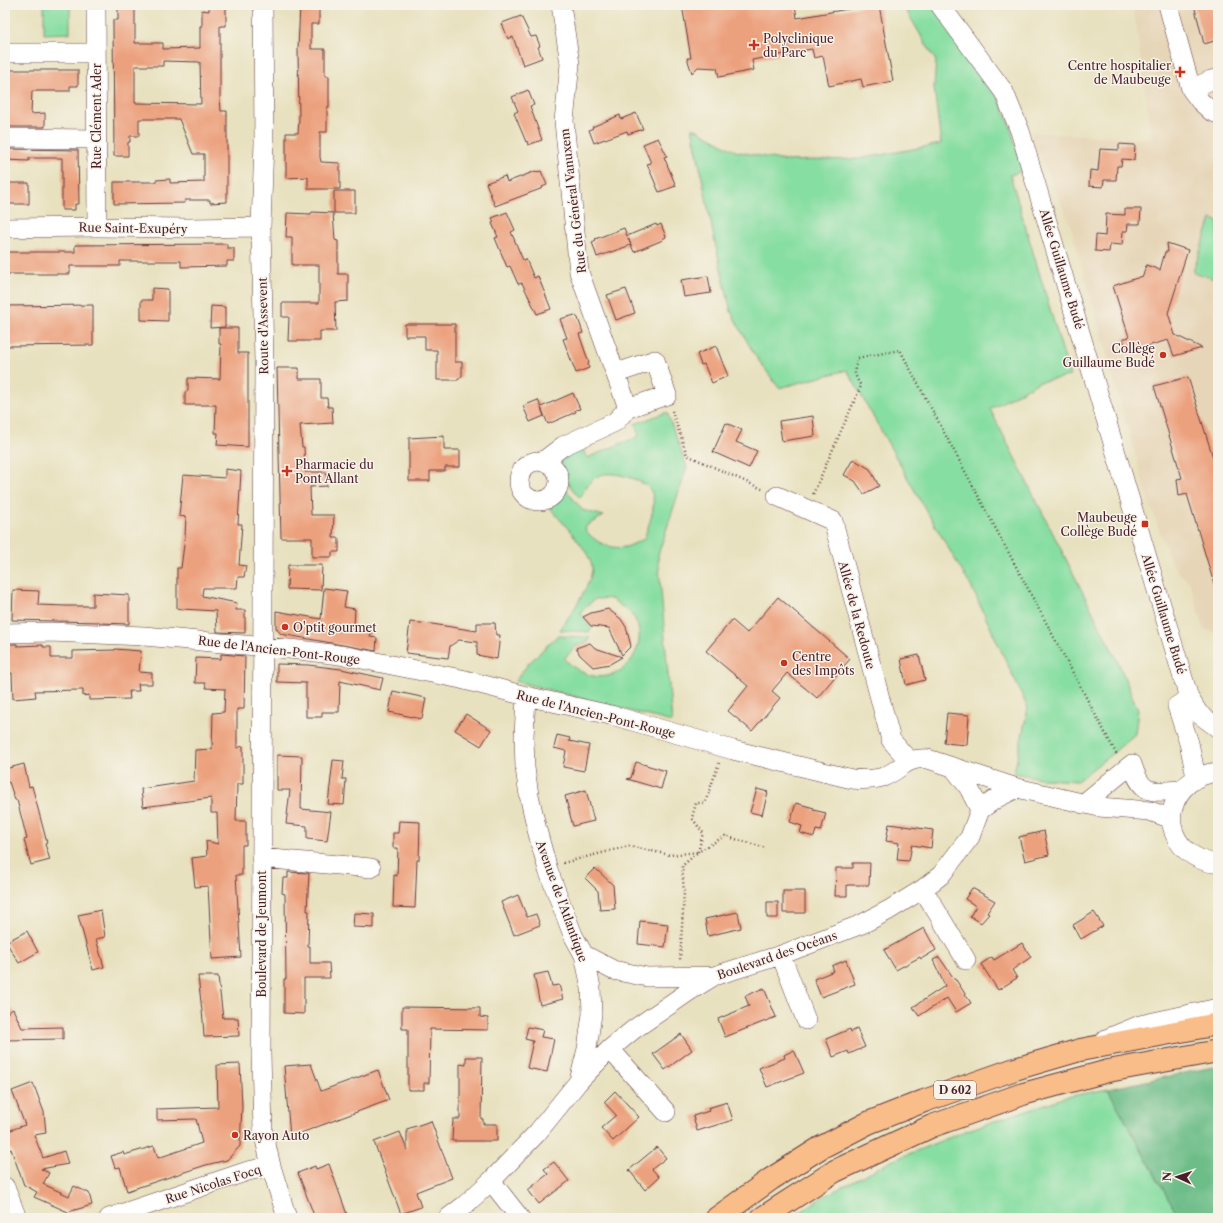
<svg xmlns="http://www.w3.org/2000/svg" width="1223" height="1223" font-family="'Libre Caslon Text',serif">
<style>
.built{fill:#e6d5b7}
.green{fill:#87dea2;stroke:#687e66}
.forest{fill:#6dbd88;stroke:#5c6e5a}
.building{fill:#eca17e;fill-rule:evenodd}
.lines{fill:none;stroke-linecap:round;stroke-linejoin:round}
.minor-casing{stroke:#623c41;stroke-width:20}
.major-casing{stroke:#623c41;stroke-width:24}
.path{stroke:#623c41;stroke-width:2.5;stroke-dasharray:1 3;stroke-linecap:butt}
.minor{stroke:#fff;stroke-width:19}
.major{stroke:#f9bd89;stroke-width:22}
.poi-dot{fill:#c8321e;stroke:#f7f3e8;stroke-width:1.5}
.labels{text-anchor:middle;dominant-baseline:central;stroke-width:3;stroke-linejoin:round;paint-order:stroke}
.shield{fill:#f7f3e8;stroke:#7e5f64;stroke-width:1}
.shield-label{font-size:11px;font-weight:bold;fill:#4a1f2b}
.poi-label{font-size:12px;fill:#4a1f2b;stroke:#f7f3e8;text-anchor:start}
.street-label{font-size:12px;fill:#4a1f2b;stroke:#f7f3e8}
</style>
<rect width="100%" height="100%" fill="#f7f3e8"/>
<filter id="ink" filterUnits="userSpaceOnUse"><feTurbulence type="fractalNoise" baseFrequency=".025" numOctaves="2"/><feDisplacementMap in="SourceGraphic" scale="8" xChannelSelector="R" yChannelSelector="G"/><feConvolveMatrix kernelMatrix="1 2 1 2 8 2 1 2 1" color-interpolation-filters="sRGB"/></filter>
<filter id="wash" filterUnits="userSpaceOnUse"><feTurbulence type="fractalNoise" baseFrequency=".012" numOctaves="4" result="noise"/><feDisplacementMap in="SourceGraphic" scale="16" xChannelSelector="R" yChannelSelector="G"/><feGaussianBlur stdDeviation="0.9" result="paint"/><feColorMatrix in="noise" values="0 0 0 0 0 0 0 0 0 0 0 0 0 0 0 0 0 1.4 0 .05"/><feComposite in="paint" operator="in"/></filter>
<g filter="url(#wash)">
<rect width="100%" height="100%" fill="#e8e1bf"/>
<path class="built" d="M1133 5H1218V634L1204 629 1190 583 1178 572 1170 561 1144 485 1070 224 1030 132 1152 139Z"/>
<path class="green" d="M44 5H70V33L44 34Z
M903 5H935L989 77 1009 122 1023 171 1010 175 1070 376 1039 382 990 409 1118 662 1138 710 1135 734 1113 753 1077 781 1045 779 1014 773 1028 708 972 588 920 500 847 370 779 388 754 354 731 312 714 238 692 127 735 151 785 161 858 159 941 144 934 87 936 61Z
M1211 219 1218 221V280L1193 272Z
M667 412 687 467 658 555 672 722 515 681 529 663 557 636 589 637V641L576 646 564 659C572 666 579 672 589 675 621 685 649 650 636 621 633 615 626 609 621 606 618 604 614 600 611 599 606 598 600 599 595 599L580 612 592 628 589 632 560 630C570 615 590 587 592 570 594 554 560 520 549 507L559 500 564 487 582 510 604 516 587 525 585 529C594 543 613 551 629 546 634 544 639 541 644 539 648 525 657 508 652 493 648 480 612 470 600 475 591 479 584 489 580 498 573 490 555 470 563 459 567 453 576 450 582 447L587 458 639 436 635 424Z
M1108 1089 1179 1218H792L821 1198 889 1162 968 1130 1066 1097Z"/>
<path class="forest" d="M1218 1066V1218H1179L1108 1089Z"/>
<g id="blocks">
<path class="building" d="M118 5H135V43H163V49L200 48V26H202V10L209 11V5H226V26H220V97L221 111H227V202L210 203V200H185V203L114 204V182H156V180L170 179V183L204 182V154H193L179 119H139V136H130V142H128V156H114L113 20H118ZM163 61 200 62 201 104 135 103V66H163Z
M300 5H315V8H319V24H311V49H325V76H329V107H327V132H320V157L321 162 340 163V189H308V177L286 178V133H298L299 119 298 49Z
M682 5H697L698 7 709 5H795L797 18 870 5H879L893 81 863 87 861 79 829 86 823 56 814 58 812 49 752 60 754 70 719 77 717 68 698 67 692 73 687 58H691Z
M1194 5H1218V40L1204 44Z
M521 16 531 37 536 36 540 46 538 47 542 58 523 65 513 37 508 39 502 23Z
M5 70H78V86H70V91H32L31 114 45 113V127H5Z
M528 90 534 105 530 106 542 140 528 145 527 141 526 142 514 113 518 111 512 97Z
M636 113 643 129 628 134 627 131 594 143 589 130 593 128 592 127 620 115 621 119Z
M658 138 667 156 664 157 676 186 659 192 647 164 651 163 643 144Z
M1119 144 1135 145 1134 160 1122 159 1121 166H1117L1116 180H1104L1103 187 1089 186 1090 170 1098 171 1100 149 1119 150Z
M5 149 78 150 79 204H75V210H62V158H29V161L5 160Z
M536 171V172L541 171 547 185 542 187 543 188 495 206 486 183 505 176 507 182Z
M5 183H29V204H5Z
M334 191H355V213H334Z
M1125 209H1141L1140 224H1128L1127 231H1123L1122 245 1110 244 1109 252 1095 251 1096 235 1105 236 1106 214 1125 215Z
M312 212 333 213 335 240 338 241V274H348V301L335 302 336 331H320V341H288L289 317H282V303H319V265H292V237H286L287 213 311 214Z
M507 212 515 230 511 232 523 260 526 259 534 278 538 276 551 309 537 314 522 283 518 284 510 266 507 267 495 238 498 237 492 223 494 222 492 218Z
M656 224 657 226 661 224 666 237 662 239 663 240 634 252 628 238 631 245 597 257 592 242 596 240 595 239 624 228 627 236Z
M1167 243 1188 250 1168 313 1175 335 1202 348 1174 356 1168 340 1127 352 1123 339 1129 337 1113 286 1143 276 1146 265 1160 270 1165 252H1168Z
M227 244V248H234V261H227V266L181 267V261H120V266H70V274H5V252H75V245Z
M708 276 711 293 684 297 681 280Z
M152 288 168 289V321L141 320V300H152Z
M626 289 635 313 616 320 607 295Z
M93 305V345L5 346V306Z
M211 306 225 307V327L210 328Z
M575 315 578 318 583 333 579 334 589 363 588 364 589 368 576 373 563 339 567 338 560 319Z
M405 324H455V362H462V376L458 380H437V350H425V336H405Z
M219 328H238V353H248V447L217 445 218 433H215L216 405H185V393L186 391H188V378L220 379 221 344H219Z
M716 346 728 376 712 383 704 364 701 365 697 354Z
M277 368H299V379H321V398H327L328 407H332L333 423 300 425 302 447H304L305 472H326L327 486 310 487 311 515H334L333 538H339V552H332V557H312V538H281Z
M1188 377 1216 467 1218 466V587H1215L1187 494 1179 496 1177 479 1182 478 1154 386Z
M573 393 580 409 575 410 576 412 548 424 541 408 544 416 530 422 523 406 538 400 541 407Z
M813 416 815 436 782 441 779 421Z
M726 423 742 430 736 442 757 451 749 468 713 452Z
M444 436V450H460V467H445V471H430V481H409V438Z
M853 459 870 469 879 486 864 494 855 481 844 475Z
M225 469 241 471 238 524H242L239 565 246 566 244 577H238L237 588H203L202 596 237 603 236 610H245V633L217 632 216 611 182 609 177 608V568H181L185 537 186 517 179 516 183 475 225 478Z
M288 565H322L321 590 287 589Z
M324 588 347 591 344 607 355 609 354 626 372 629 370 637 377 638 376 651 281 634 276 628V611L321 619Z
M13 590 39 591 38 605 66 606H93V593L129 595V624L100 623V622L12 620Z
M778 597 850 659 817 698 787 673 772 691 780 698 752 731 728 711 748 686 706 651 732 620 747 633Z
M608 609 621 619 626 627 631 646 622 655 609 628 591 626 583 617 591 613Z
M410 622 432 624 477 631V623H495L496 635H500L497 659 477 655V642L459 640 450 646 448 658 406 653Z
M590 643 595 648 622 657 610 664 593 667 580 655 576 648Z
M5 644H17V646L43 645V647H51V658H73V651L115 650V649L141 651 139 672 152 673V684H138L139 691H129L130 699 89 700V695L83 696V690H80L35 691 36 697 13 699 12 673H5Z
M221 654 245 656 244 709H237V748L243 746V784H237L236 821H246V845H242V875H236L241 957 212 959 208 886 195 887 192 858 207 856 206 841 218 844 217 813H211V798L143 807 141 789 194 781 195 750 212 749 213 713 224 712 225 689 206 688 205 683H195L196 658 221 659Z
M919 655 925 680 906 685 901 659Z
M277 664 308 665 341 669 383 678 380 690 340 681 339 712H322V717H306V683L277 682Z
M393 691 426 698 422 719 389 712Z
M947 713 969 715 967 745 944 743Z
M466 714 491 730 481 746 455 730Z
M557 735 570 738 569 741 589 745 584 771 563 767 566 751 554 748Z
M277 755 302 756 301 809 331 812 327 841 307 839V826L286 824 290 790H277Z
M333 760 344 761 342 779H346L344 805 328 804Z
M636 762 666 771 661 789 627 779 631 778Z
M24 764 29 787 32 786 47 843 45 844 50 860 31 865 24 840 27 839 17 800H15L9 782 5 783V769Z
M757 789 768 792 762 815 750 812Z
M586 790 594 821 573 826 565 796Z
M796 803 814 808 813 810 826 813 821 831 816 830 814 837 800 833 802 826 790 822Z
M399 821 420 822 419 860H417L415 908 393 907 394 875 397 876 398 848H393V833H398Z
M889 824 933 830 931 848 912 845 909 861 897 860 899 843 886 841Z
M1044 831 1049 855 1025 861 1019 837Z
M853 863H870L869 885H847V896H835L836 868H853Z
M595 868 613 885 615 909 600 910 598 891 585 878Z
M288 872 309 873 307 911H309L308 946H310V963H329L330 978H304V1014L284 1013V979H286L285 894 282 893 283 878H288Z
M972 888 995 901 987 913 989 914 981 923 970 916 976 906 965 899Z
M783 891H805V913H783Z
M518 895 527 917 536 914 540 925 514 935 501 902Z
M767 902H778V918H767Z
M101 910 105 937 96 939 104 967 93 970 78 915Z
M738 912 741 928 708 936 705 919Z
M1094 912 1103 926 1081 939 1073 925Z
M354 913 374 914V928L353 927Z
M640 921 668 924 665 947 638 944Z
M924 928 936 950 921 959 920 957 896 970 884 950Z
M27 931 38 952 19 963 6 942Z
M1022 943 1031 957 1012 970 1017 978 998 990 981 964 992 957 994 960Z
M939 957 955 980H956L971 1003 956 1012 947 998 919 1016 913 1007 945 986 933 960Z
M846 960 855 984 821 997 814 979 834 971 832 966Z
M548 972 552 986 559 985 563 999 540 1005 534 975Z
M198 976H218L223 1018H238L239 1036 204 1037 203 1020Z
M764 988 776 1017 725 1037 718 1019 749 1006 745 996Z
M402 1007 480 1008V1017L488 1018V1030L430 1029 429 1083H424V1090H408V1029H402Z
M13 1009 22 1028 63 1027V1039L5 1040V1014Z
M528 1027 543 1030 541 1037 554 1039 547 1072 527 1068 533 1041 525 1039Z
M850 1029 851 1032 857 1029 865 1047 849 1054 848 1051 833 1057 826 1039Z
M681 1034 692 1050 665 1070 653 1054Z
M794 1050 804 1073 767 1087 759 1068 785 1058 784 1055Z
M466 1057H482L481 1119H483V1124H497V1141H452L453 1119H460V1064L466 1065Z
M240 1064 242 1106 240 1146 227 1160 206 1165 127 1191 120 1167 115 1168 111 1156 123 1152 124 1155 154 1146 158 1158 202 1143 196 1119 157 1120V1109L218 1107 217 1065Z
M311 1064 321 1091 378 1070 389 1100 290 1137 284 1066Z
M33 1083 44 1112 46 1133 34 1135 43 1158 64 1151 68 1164 41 1169 49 1173 43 1184 69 1196 74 1186 89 1193 92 1205 68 1212 34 1197 37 1192 24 1185 11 1149 9 1150 5 1139V1132L25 1125 12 1091Z
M615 1091 639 1117 613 1141 601 1128 616 1115 604 1102Z
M727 1102 733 1120 697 1131 693 1116 709 1111 708 1108Z
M431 1121 452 1178 416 1192 421 1207 401 1214 374 1142 400 1132 407 1150V1129Z
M657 1147 666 1158 652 1169 659 1177 645 1190 629 1170Z
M554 1162 569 1181 539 1204 528 1190 548 1174 544 1169Z
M329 1164 344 1206 348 1218H315L298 1173 315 1166 316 1169Z"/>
</g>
</g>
<g filter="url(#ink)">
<use href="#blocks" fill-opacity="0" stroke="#623c41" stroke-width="1"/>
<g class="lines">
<defs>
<path id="minor" d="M96 5 97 227
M263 5 264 142 261 227 264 361 261 1054 263 1131 271 1166 287 1218
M940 5 1004 92 1020 131 1189 698 1199 714 1218 728
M1168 5 1191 89 1200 101 1211 111 1218 114
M5 53H96
M1191 89 1211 80 1218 79
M5 138 96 139
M5 228 97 227 189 228 261 227
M617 373 655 360 667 395 628 408
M519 481a20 20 0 1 1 40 0a20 20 0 1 1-40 0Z
M542 462 563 446 615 422 628 408 579 272 564 121 570 64 561 5
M777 496 833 521 891 740 909 761
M5 633 50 632 144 636 300 650 347 656 461 679 526 696 615 716 733 750 852 779C863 780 873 780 883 777 902 770 904 757 928 759L1017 788 1099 807 1150 811 1172 819
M526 696 524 737 525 768 529 795 537 830 548 870 573 935 584 955 591 988 592 1014 587 1049 579 1081
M1189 698 1177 706 1189 743 1196 777
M953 767 969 788 980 810 997 798 1017 788
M1218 772C1171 776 1154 832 1194 856 1201 860 1210 864 1218 863
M1083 804 1132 764C1142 796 1151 792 1181 790
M261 858 371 868
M923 889 966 960
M584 955 613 970 647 977 713 976
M781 955 806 1020
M1106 1039 1140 1025 1218 1008
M610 1049 666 1112
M491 1181 520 1218
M5 1187 17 1218
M109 1218 248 1171 271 1166
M448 1218 465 1205 491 1181 537 1133 579 1081 610 1049 633 1030 688 992 714 976 781 955 862 924 889 910 923 889 941 875 970 837 980 810"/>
<path id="major" d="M717 1218 771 1179 820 1148 868 1123 924 1101 1015 1069 1080 1050 1218 1024
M762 1218 835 1171 932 1126 1023 1094 1108 1071 1218 1051"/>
</defs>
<use href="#minor" class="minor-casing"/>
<use href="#major" class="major-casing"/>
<path class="path" d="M672 411 687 455 762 489
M813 494 861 386C854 374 853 372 858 358L900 350 1117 755
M719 763 705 803H696L692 818 703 833 698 852 725 836 766 848
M563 863 629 846 670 855 698 852 682 866 684 893 680 960"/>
<use href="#minor" class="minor"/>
<use href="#major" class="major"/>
</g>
</g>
<g class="poi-dot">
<path d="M752 39h4v4h4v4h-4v4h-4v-4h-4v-4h4z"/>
<path d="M1178 66h4v4h4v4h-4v4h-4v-4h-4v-4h4z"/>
<circle cx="1163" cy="355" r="4"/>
<path d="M285 465h4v4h4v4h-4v4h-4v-4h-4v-4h4z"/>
<rect x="1141" y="520" width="8" height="8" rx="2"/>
<circle cx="285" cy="627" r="4"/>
<circle cx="784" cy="663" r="4"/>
<circle cx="235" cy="1135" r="4"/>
</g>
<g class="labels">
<rect class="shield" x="934" y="1081" width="42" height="18" rx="3"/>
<g class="shield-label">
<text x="955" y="1090">D 602</text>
</g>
<g class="poi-label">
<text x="763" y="38">Polyclinique<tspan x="763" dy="14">du Parc</tspan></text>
<text x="1171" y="65" text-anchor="end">Centre hospitalier<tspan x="1171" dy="14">de Maubeuge</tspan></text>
<text x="1155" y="348" text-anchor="end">Collège<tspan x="1155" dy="14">Guillaume Budé</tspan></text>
<text x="295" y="464">Pharmacie du<tspan x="295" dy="14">Pont Allant</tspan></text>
<text x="1137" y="517" text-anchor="end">Maubeuge<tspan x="1137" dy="14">Collège Budé</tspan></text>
<text x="293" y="627">O'ptit gourmet</text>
<text x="792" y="656">Centre<tspan x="792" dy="14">des Impôts</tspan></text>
<text x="243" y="1135">Rayon Auto</text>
</g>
<g class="street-label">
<text transform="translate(96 116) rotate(-90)">Rue Clément Ader</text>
<text transform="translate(573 201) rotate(-97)">Rue du Général Vanuxem</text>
<text transform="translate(133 228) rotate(1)">Rue Saint-Exupéry</text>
<text transform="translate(1062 269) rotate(73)">Allée Guillaume Budé</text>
<text transform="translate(263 326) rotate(-91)">Route d'Assevent</text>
<text transform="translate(1164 614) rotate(73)">Allée Guillaume Budé</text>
<text transform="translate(857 615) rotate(75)">Allée de la Redoute</text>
<text transform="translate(279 650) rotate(7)">Rue de l'Ancien-Pont-Rouge</text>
<text transform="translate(596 714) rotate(14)">Rue de l'Ancien-Pont-Rouge</text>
<text transform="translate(562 901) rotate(70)">Avenue de l'Atlantique</text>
<text transform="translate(261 934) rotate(-90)">Boulevard de Jeumont</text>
<text transform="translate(777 955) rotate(-19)">Boulevard des Océans</text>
<text transform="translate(213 1184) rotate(-18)">Rue Nicolas Focq</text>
</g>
</g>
<rect width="1223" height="1223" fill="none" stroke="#f7f3e8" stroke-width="20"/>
<g transform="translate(1177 1177) rotate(273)" stroke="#f7f3e8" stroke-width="3" paint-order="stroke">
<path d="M0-3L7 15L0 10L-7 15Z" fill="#4a1f2b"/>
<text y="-6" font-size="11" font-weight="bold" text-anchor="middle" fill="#4a1f2b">N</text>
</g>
</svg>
